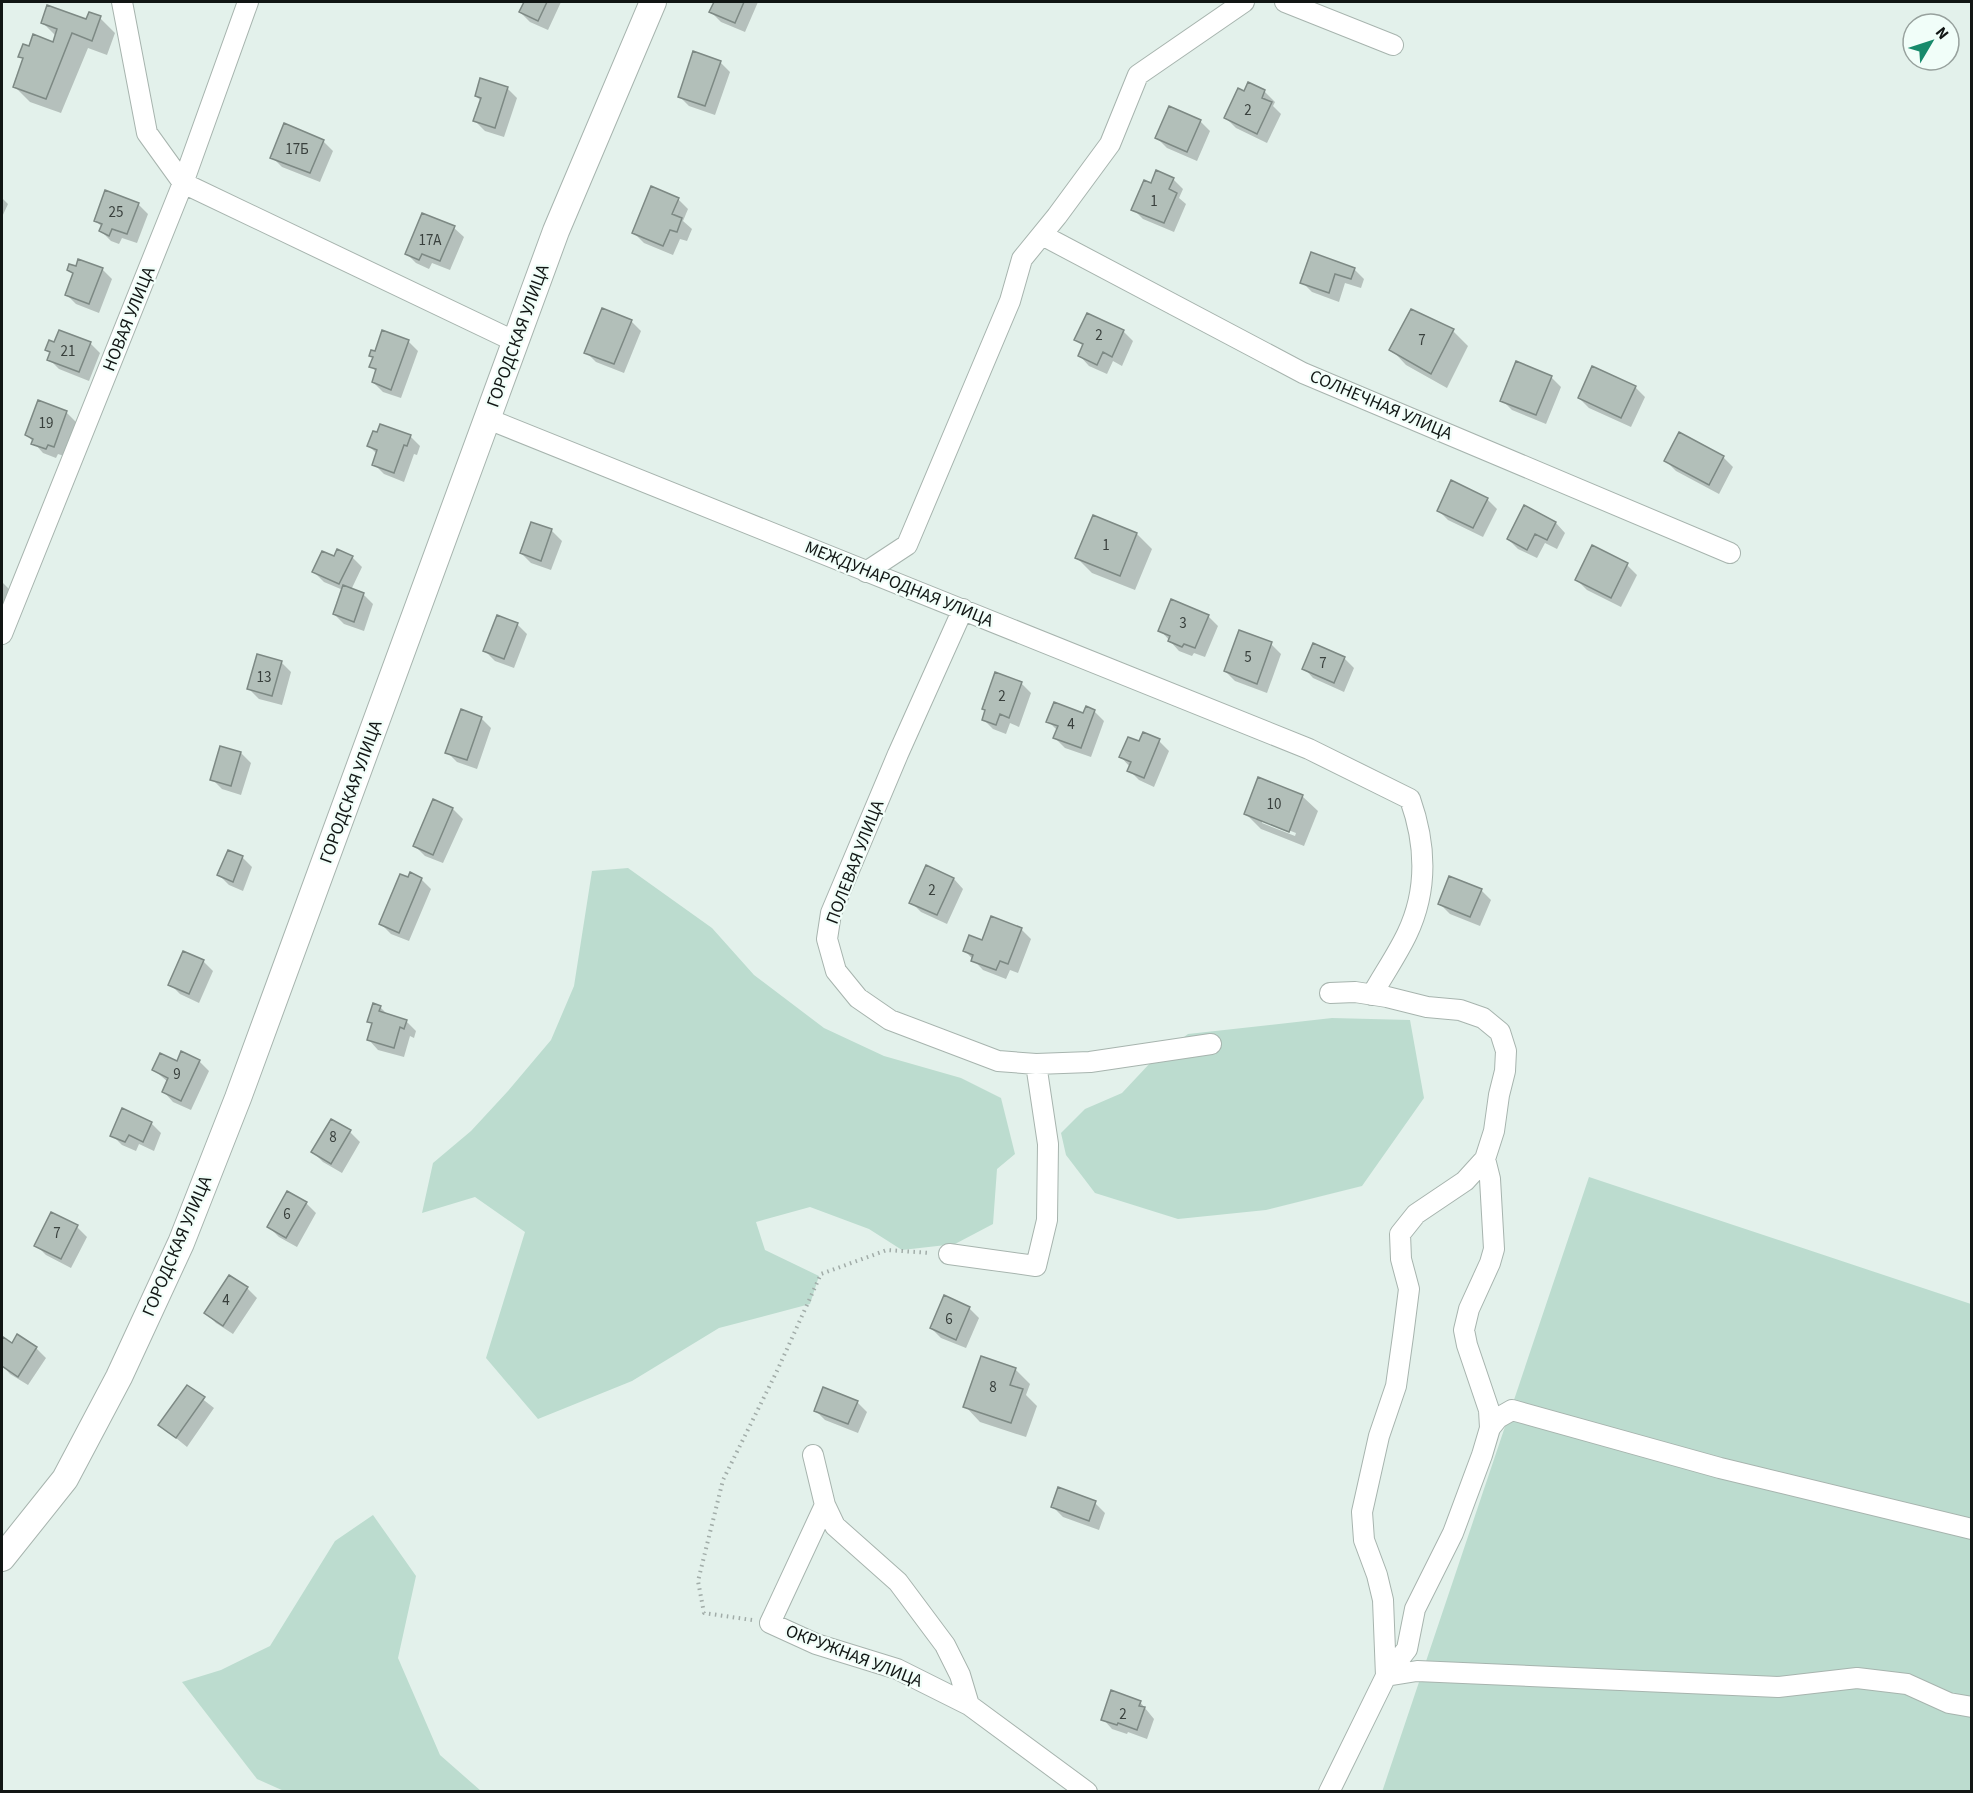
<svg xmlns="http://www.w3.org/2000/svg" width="1973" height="1793" font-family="'Source Sans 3',sans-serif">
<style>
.green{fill:#bcdccf}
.shadow{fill:#0003;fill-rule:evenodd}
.building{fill:#b2bfb9;stroke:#7d8984;stroke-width:1.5}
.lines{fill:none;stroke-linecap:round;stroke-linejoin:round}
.minor-casing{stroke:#a7b4ae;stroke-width:22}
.major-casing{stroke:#a7b4ae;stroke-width:28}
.path{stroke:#a1aca8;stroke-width:4;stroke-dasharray:1.5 4.5;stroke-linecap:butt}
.minor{stroke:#fff;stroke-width:20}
.major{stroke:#fff;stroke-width:26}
.labels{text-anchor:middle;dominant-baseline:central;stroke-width:4.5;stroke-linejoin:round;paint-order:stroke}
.number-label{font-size:15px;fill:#39403d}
.street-label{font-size:18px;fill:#111614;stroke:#f1fef9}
</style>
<rect width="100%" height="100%" fill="#e3f1eb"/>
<path class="green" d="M628 868 712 928 754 975 824 1028 884 1056 961 1078 1001 1098 1015 1154 997 1169 993 1224 955 1244 902 1250 869 1229 810 1207 756 1222 765 1250 819 1276 810 1304 719 1328 632 1381 538 1419 486 1358 525 1232 475 1197 422 1213 433 1163 471 1131 508 1091 551 1040 574 986 592 871Z
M1332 1018 1410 1020 1424 1098 1362 1186 1266 1210 1178 1219 1095 1193 1066 1155 1061 1133 1085 1109 1122 1093 1152 1061 1188 1034Z
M1589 1177 1971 1304V1791L1382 1792Z
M373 1515 416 1576 398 1658 440 1755 481 1791H284L257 1779 182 1682 221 1670 270 1646 335 1541Z"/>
<path class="shadow" d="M525 2H561L548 30 530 22 520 12Z
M715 2H758L745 32 721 22 711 12Z
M100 18 115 33 107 55 88 48 61 113 30 102 14 86 24 60 20 56 29 48 54 44 57 37 43 23 87 21Z
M720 62 730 72 715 115 689 106 680 97Z
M1248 84 1265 92 1275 102 1273 106 1281 114 1267 143 1236 128 1226 118 1244 93Z
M507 88 517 98 504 137 485 131 475 121 481 101 476 96Z
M1200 121 1210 131 1197 161 1167 148 1157 138Z
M323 141 333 151 320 182 282 167 272 157Z
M1173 179 1183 189 1179 198 1186 204 1174 232 1143 219 1133 209 1152 184Z
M2 198 8 204 2 217Z
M678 199 688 209 683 221 692 229 687 241 680 239 673 255 644 243 634 233Z
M138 204 148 214 137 243 122 238 119 244 111 241 101 231 102 227 96 221Z
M454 228 464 237 450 270 432 263 429 269 416 263 406 253Z
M1312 254 1354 269 1364 279 1361 288 1345 283 1339 302 1312 292 1302 282Z
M102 269 112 279 99 313 76 304 66 294 74 275 69 270Z
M1412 311 1453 331 1468 346 1447 388 1406 365 1391 349Z
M631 321 641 331 624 373 596 362 586 352Z
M1123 331 1133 341 1122 366 1113 361 1107 374 1089 366 1080 356 1084 347 1076 339Z
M408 341 418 351 401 398 383 392 373 382 377 372 371 367 374 359 371 356Z
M90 343 100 353 89 381 59 369 49 359 51 354 47 349Z
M1593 368 1635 387 1645 397 1631 427 1589 408 1579 398Z
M1551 377 1561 387 1546 424 1512 410 1502 400Z
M66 412 76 422 64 456 58 454 56 458 43 453 27 435Z
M410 436 420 446 417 455 414 454 404 482 384 474 374 464 377 454 369 446Z
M1723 457 1733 467 1719 494 1676 471 1666 461Z
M1487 499 1497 509 1483 537 1448 520 1438 510Z
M1525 507 1556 523 1565 533 1557 549 1545 543 1537 558 1518 549 1508 539Z
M532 524 552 531 562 541 551 570 531 563 521 553Z
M1137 534 1152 549 1135 590 1092 573 1077 558Z
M352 557 362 567 351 590 363 594 373 604 364 631 344 624 334 614 343 590 324 582 314 572 334 558Z
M1627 565 1637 575 1621 607 1587 590 1577 580Z
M2 582 16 596 2 625Z
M1208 616 1218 626 1205 657 1194 653 1192 656 1179 651 1160 630Z
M517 624 527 634 514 668 495 661 485 651Z
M1240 632 1271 644 1281 654 1267 693 1235 681 1225 671Z
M1344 658 1354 668 1344 692 1313 678 1304 668Z
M281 662 291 672 282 705 259 699 249 689Z
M1021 683 1031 693 1019 727 1010 723 1006 734 993 729 983 719 986 712 984 709Z
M1094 711 1104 721 1091 757 1065 748 1055 738 1058 731 1048 721Z
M481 718 491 728 477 769 457 762 447 752Z
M1159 741 1169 751 1154 787 1139 780 1129 770 1130 767 1121 757 1139 743Z
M221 748 241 753 251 763 241 795 222 789 212 779Z
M1302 796 1318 811 1304 846 1261 829 1246 814ZM1262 820 1296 833 1295 836 1262 823Z
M434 801 453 809 463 819 443 863 425 856 415 846Z
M242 857 252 867 243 891 229 885 219 875Z
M409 879H421L431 889 409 941 391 934 381 924Z
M954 879 963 889 947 924 921 912 911 902Z
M1481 890 1491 900 1480 926 1450 914 1440 904Z
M1021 929 1031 939 1018 973 1010 970 1006 979 983 970 965 951 983 942Z
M203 961 213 971 199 1003 180 994 170 984Z
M380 1007 388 1015 406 1021 416 1031 414 1038 410 1036 404 1057 378 1050 369 1040 373 1025 369 1021Z
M199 1061 209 1071 191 1110 173 1102 164 1092 168 1082 154 1070 177 1063Z
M151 1123 161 1133 154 1151 139 1144 136 1151 122 1145 112 1135Z
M350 1132 360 1142 342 1173 323 1162 313 1152Z
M306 1203 316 1213 297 1247 279 1237 269 1227Z
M77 1227 87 1237 71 1268 46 1255 36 1245Z
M247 1288 257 1298 233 1334 216 1323 206 1313Z
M969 1308 979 1318 966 1348 941 1338 931 1328Z
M4 1339 12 1345 36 1348 46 1358 28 1385 10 1374 2 1365V1342Z
M1015 1369 1030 1384 1026 1395 1037 1406 1026 1437 980 1422 965 1406Z
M187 1387 214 1408 187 1447 160 1425Z
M857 1402 867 1412 858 1433 825 1420 815 1410Z
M1095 1503 1105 1513 1099 1530 1063 1517 1053 1507Z
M1140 1702 1154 1719 1147 1739 1128 1732 1127 1734 1112 1729 1103 1719Z"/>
<path class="building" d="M524 2H547L538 21 519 12Z
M714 2H744L735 23 709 12Z
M47 5 86 19 89 12 101 16 92 41 72 33 46 99 13 87 23 58 18 57 23 44 29 46 33 34 53 42 57 29 41 23Z
M693 51 721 61 705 106 678 97Z
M480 78 508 87 495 128 473 121 481 98 475 96Z
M1248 82 1265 90 1262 98 1272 102 1257 134 1224 118 1238 88 1244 91Z
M1169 106 1201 120 1187 152 1155 138Z
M284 123 324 140 310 173 270 158Z
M1156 170 1174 178 1169 189 1177 193 1164 223 1131 210 1144 180 1151 183Z
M651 186 679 198 672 214 682 218 677 232 670 230 663 246 632 233Z
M105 190 139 203 127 234 112 229 109 236 99 231 102 224 94 221Z
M422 213 455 226 440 261 422 254 419 260 405 254Z
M1311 252 1355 268 1351 279 1335 274 1329 293 1300 283Z
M78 259 103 268 89 304 65 295 73 273 67 270 69 264 76 266Z
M602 308 632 320 614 364 584 353Z
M1411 309 1454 329 1431 374 1389 350Z
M1087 313 1124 330 1112 357 1103 352 1097 365 1078 356 1083 344 1074 340Z
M59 330 91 342 79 372 47 360 50 352 45 350 49 340 54 342Z
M382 330 409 340 391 390 372 382 376 369 369 367 373 357 369 356 371 350 375 351Z
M1516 361 1552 376 1536 415 1500 401Z
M1592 366 1636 386 1621 418 1578 398Z
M38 400 67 411 54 447 48 445 46 449 31 444 33 439 25 435Z
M380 424 411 435 407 446 404 445 394 473 372 465 377 450 367 446 373 431 377 432Z
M1679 432 1724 456 1709 485 1664 461Z
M1451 480 1488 498 1473 528 1437 511Z
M1524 505 1556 522 1547 540 1535 534 1527 550 1507 539Z
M1093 515 1137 533 1120 576 1075 558Z
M531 522 552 529 541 561 520 553Z
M1592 545 1628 563 1611 598 1575 580Z
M337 549 353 556 339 584 312 572 322 551 334 556Z
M343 585 364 593 354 622 333 614Z
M1171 599 1209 615 1195 648 1184 644 1182 647 1168 641 1170 636 1158 631Z
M497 615 518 623 504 659 483 651Z
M1239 630 1272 642 1257 684 1224 671Z
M1313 643 1345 657 1334 683 1302 669Z
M257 654 282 661 272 696 247 689Z
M995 672 1022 682 1009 718 1000 714 996 725 982 720 985 710 982 709Z
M1054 702 1083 713 1086 706 1095 710 1081 748 1053 738 1058 726 1046 722Z
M461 709 482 717 467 760 445 753Z
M1143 732 1160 739 1144 778 1127 771 1131 762 1119 757 1128 737 1139 741Z
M220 746 241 752 231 786 210 780Z
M1258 777 1303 795 1289 832 1244 814Z
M433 799 453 808 433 855 413 846Z
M228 850 243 856 233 882 217 875Z
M926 865 954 878 937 915 909 903Z
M410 872 422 878 399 933 379 924 400 874 408 877Z
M1449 876 1482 889 1470 917 1438 904Z
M991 916 1022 928 1008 964 1000 961 996 970 971 961 973 955 963 951 969 935 982 940Z
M183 951 204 960 189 994 168 985Z
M373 1003 381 1006 379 1011 407 1020 404 1029 400 1027 394 1048 367 1040 372 1023 367 1022Z
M181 1051 200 1060 181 1101 162 1092 168 1078 152 1070 160 1053 177 1061Z
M122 1108 152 1122 143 1142 129 1135 125 1142 110 1136Z
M331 1119 351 1130 331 1164 311 1152Z
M287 1191 307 1202 286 1238 267 1227Z
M51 1212 78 1225 61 1259 34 1246Z
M229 1275 248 1287 223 1326 204 1313Z
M944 1295 970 1307 956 1340 930 1328Z
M17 1334 37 1347 18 1377 2 1366V1340L3 1337 12 1343Z
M981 1356 1016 1368 1010 1385 1023 1389 1011 1423 963 1407Z
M187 1385 205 1397 176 1438 158 1425Z
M823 1387 858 1401 848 1424 814 1411Z
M1058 1487 1096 1501 1089 1521 1051 1507Z
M1111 1690 1141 1701 1139 1706 1145 1707 1137 1730 1118 1723 1117 1725 1101 1720Z"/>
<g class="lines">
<defs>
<path id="minor" d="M122 2 147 133 183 183 516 342
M1285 2 1393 45
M1042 235 1303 373 1730 553
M488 419 1309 749 1410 799C1426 844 1428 890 1407 934 1397 955 1383 975 1372 995
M866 572 907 545 1010 301 1022 259 1057 216 1110 144 1138 75 1244 2
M2 634 183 183 248 2
M1330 993 1355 992 1387 997 1427 1007 1460 1010 1483 1018 1500 1032 1506 1051 1505 1071 1499 1095 1494 1131 1485 1159 1490 1179 1494 1249 1490 1263 1469 1309 1464 1330 1467 1345 1489 1410 1490 1428
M1036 1064 1090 1062 1211 1044
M1485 1159 1465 1181 1416 1214 1400 1234 1401 1259 1409 1289 1403 1336 1396 1386 1379 1436 1362 1512 1364 1540 1377 1575 1383 1600 1386 1676 1417 1671 1778 1687 1857 1678 1907 1684 1949 1703 1972 1707
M949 1254 1036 1266 1047 1220 1048 1144 1036 1064 998 1061 890 1020 858 998 836 971 827 939 831 913 898 754 963 609
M813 1455 825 1505 770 1623 816 1644 897 1669 969 1705 1087 1792
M825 1505 835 1526 898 1582 945 1645 960 1675 969 1705
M1329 1792 1386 1676 1407 1649 1415 1609 1453 1533 1482 1455 1490 1428 1498 1418 1512 1410 1720 1468 1972 1529"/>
<path id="major" d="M2 1558 65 1479 119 1377 181 1243 238 1098 556 231 653 2"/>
</defs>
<use href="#minor" class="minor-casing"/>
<use href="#major" class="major-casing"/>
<path class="path" d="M752 1620 704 1613 698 1581 723 1480 777 1371 821 1274 887 1250 930 1253"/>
<use href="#minor" class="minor"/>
<use href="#major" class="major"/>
</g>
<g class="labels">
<g class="number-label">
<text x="1248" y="110">2</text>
<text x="297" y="149">17Б</text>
<text x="1154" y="201">1</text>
<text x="116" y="212">25</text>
<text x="430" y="240">17А</text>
<text x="1099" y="335">2</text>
<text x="1422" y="340">7</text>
<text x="68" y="351">21</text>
<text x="46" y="423">19</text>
<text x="1106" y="545">1</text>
<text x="1183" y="623">3</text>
<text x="1248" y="657">5</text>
<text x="1323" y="663">7</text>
<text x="264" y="677">13</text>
<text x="1002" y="696">2</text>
<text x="1071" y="724">4</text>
<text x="1274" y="804">10</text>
<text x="932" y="890">2</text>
<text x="177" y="1074">9</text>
<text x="333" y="1137">8</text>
<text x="287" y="1214">6</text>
<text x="57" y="1233">7</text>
<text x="226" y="1300">4</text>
<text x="949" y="1319">6</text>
<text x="993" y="1387">8</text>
<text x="1123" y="1714">2</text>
</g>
<g class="street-label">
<text transform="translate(129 319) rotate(-68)">НОВАЯ УЛИЦА</text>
<text transform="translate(518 336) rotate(-70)">ГОРОДСКАЯ УЛИЦА</text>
<text transform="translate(1381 405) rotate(23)">СОЛНЕЧНАЯ УЛИЦА</text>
<text transform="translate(899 584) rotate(22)">МЕЖДУНАРОДНАЯ УЛИЦА</text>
<text transform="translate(351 792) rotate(-70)">ГОРОДСКАЯ УЛИЦА</text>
<text transform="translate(855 862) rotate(-69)">ПОЛЕВАЯ УЛИЦА</text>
<text transform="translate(177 1246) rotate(-67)">ГОРОДСКАЯ УЛИЦА</text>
<text transform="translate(854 1656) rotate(21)">ОКРУЖНАЯ УЛИЦА</text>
</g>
</g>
<rect width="1973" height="1793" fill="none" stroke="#111614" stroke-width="6"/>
<g transform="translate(1931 42) rotate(51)"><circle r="28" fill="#f1fef9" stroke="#97a19d" stroke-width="1.5"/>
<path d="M0-4.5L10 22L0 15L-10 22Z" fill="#178a6b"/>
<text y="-9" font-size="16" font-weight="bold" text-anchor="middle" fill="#111614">N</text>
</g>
</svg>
